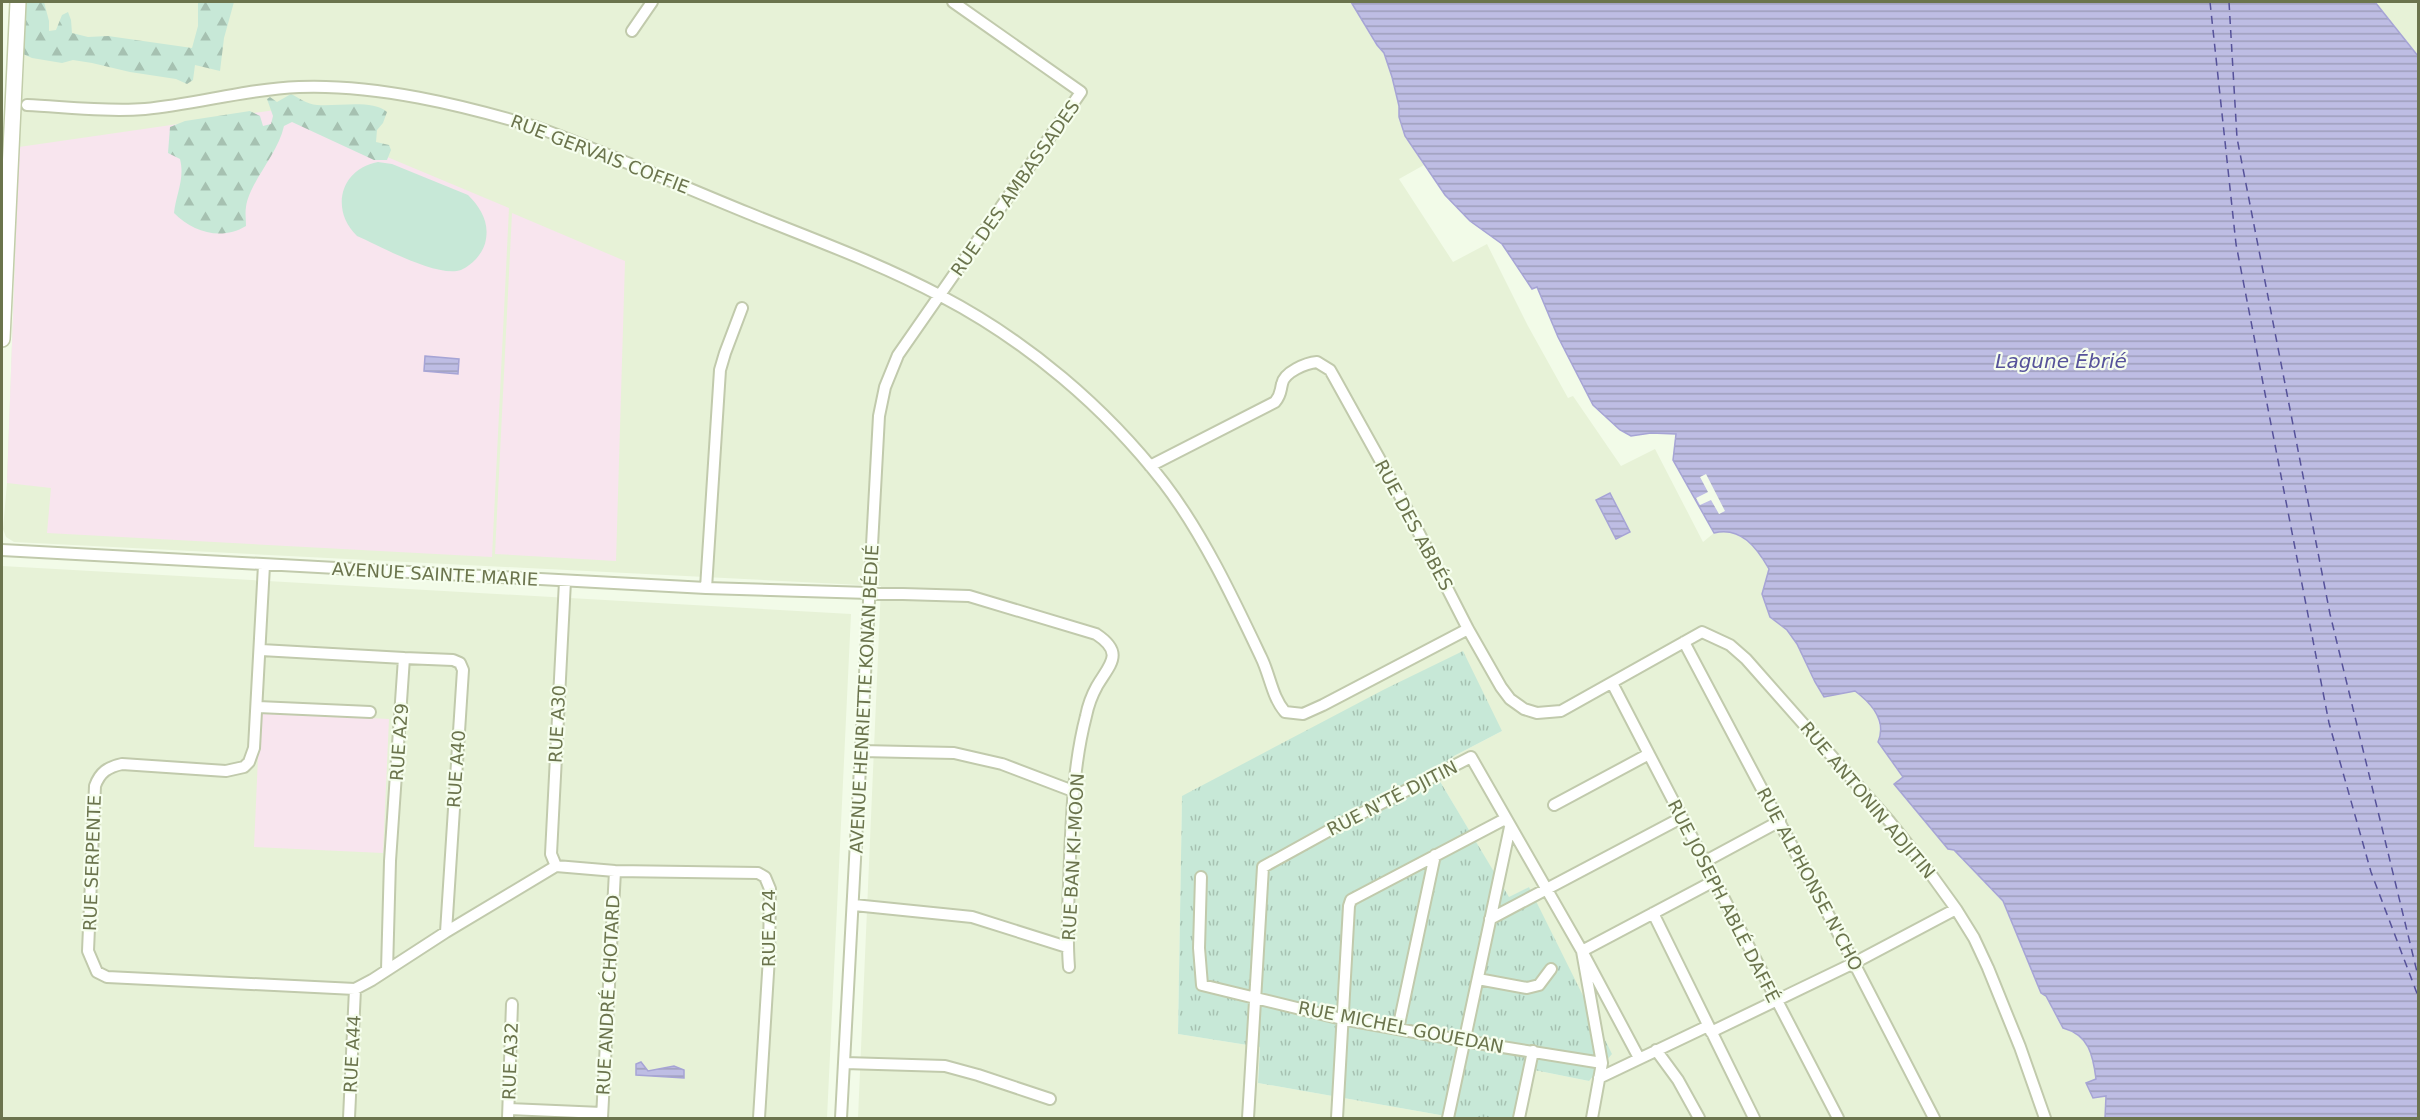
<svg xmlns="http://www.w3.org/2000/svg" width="2420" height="1120" font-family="'DejaVu Sans',sans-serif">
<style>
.residential{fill:#e7f2d7}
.education{fill:#f8e5ee}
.grass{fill:url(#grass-tufts)}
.forest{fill:url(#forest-firs)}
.park{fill:#c7e8d7}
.water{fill:url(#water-rules);stroke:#a6a4d5;stroke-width:1.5}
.pier{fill:#f2fbe8}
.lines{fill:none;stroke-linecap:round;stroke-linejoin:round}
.ferry{stroke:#56529a;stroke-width:1.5;stroke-dasharray:8 6;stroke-linecap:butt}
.street-casing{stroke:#c1caac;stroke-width:14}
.secondary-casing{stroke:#c2cdaa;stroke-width:18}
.street{stroke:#fff;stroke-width:10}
.secondary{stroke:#fff;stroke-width:15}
.labels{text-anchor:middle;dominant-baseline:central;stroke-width:4.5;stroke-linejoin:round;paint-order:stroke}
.street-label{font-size:18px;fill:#6b744d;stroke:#f6feee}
.water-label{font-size:20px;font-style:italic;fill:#56529a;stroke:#f6feee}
</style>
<defs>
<pattern id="grass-tufts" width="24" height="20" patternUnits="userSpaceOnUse" patternTransform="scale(1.5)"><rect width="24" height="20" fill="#c7e8d7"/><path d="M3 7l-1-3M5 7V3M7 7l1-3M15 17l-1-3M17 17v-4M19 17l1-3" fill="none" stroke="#a6c1b1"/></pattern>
<pattern id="forest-firs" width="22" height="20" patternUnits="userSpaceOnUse" patternTransform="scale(1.5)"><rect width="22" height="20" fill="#c7e8d7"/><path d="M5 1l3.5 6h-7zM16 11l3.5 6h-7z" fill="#a6c1b1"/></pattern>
<pattern id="water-rules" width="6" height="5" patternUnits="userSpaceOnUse" patternTransform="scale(1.5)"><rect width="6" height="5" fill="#bebde4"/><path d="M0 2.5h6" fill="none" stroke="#9e9ebb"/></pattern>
</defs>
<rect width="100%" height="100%" fill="#f2fbe8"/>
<path class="residential" d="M28 2H1351L1376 45 1384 53 1392 77 1399 106V117L1405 136 1424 165 1399 179 1453 262 1487 244 1528 326 1568 398 1573 396 1621 466 1655 449 1703 542 1714 533 1725 530 1736 534 1757 548 1770 569 1762 594 1770 617 1787 630 1797 644 1815 682 1823 696 1855 691 1871 702 1877 715 1881 734 1878 742 1903 777 1895 784 1948 849 1954 850 2003 902 2041 993 2046 996 2062 1028 2075 1031 2085 1040 2093 1056 2097 1079 2087 1083 2106 1095 2105 1118H1525L1534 1070 1589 1081 1529 887 1509 898 1435 773 1454 756 1502 731 1182 796 1178 1034 1260 1047 1258 1083 1457 1118H858L881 586 14 542 6 537 3 529 7 483 19 147Z
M2375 2H2418V56L2404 38Z
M2 566 851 614 827 1118H2Z"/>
<path class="education" d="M275 110 509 208 492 557 47 533 51 488 7 483 19 147Z
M512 213 625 261 616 561 495 554Z
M260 713 389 719 383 853 254 847Z"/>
<path class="grass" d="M1463 651 1502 731 1454 756 1435 773 1509 897 1529 887 1612 1054 1589 1081 1534 1070 1525 1118H1457L1258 1083 1260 1047 1178 1034 1182 796 1385 689Z"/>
<path class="forest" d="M26 2H44L49 21V31L56 30 62 15 68 12 71 20 72 33 88 37 108 36 192 48 198 26V2H234L224 38 220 71 195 65 193 80 187 84 176 79 130 72 92 63 73 60 62 63 32 58 23 54Z
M291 94C299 98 307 104 317 105 336 107 372 99 387 112L383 123 377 130 376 142 389 145 391 150 387 160H374L292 122 284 126C278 154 249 183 246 207 245 213 246 220 246 226 221 241 193 232 174 213 176 194 185 179 180 159L168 153 170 127 185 121 250 111 260 116 263 126 271 124 273 116 267 99 270 97 277 102Z"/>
<path class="park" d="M378 162 392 164 468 195C480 207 489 221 486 239 485 247 481 253 476 259 472 263 466 268 461 270 437 278 380 246 357 236 330 210 340 169 378 162Z"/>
<path class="water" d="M1351 2H2375L2418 56V1118H2105L2106 1096 2093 1098 2086 1083 2096 1079C2093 1055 2089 1035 2063 1028L2046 996 2041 993 2003 901 1954 850 1948 849 1894 784 1903 777 1878 742C1887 721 1871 703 1855 691L1824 697 1815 682 1797 644 1787 630 1770 617 1762 594 1769 569C1757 548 1741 526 1714 533L1673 460 1676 434 1651 433 1631 436 1620 430 1593 405 1558 337 1537 287 1532 289 1502 244 1470 221 1445 195 1405 136 1399 117V106L1392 77 1384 53 1377 45Z
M425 356 459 359 458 374 424 371Z
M1610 493 1630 532 1616 539 1596 500Z
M641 1062 648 1071 674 1066 684 1070V1078L636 1075V1064Z"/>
<path class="pier" d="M1706 474 1725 511 1719 514 1711 500 1700 505 1696 498 1708 492 1700 477Z"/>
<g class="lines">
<path class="ferry" d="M2210 2 2236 244 2329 723 2371 872 2418 996
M2229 2 2237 138 2330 614 2418 976"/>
<defs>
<path id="street" d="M632 31 652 2
M27 105C66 107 107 112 145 109 197 104 247 89 299 87 376 84 462 105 536 127 607 153 677 184 748 213 812 239 879 263 941 296 1027 341 1105 407 1164 483 1203 534 1234 600 1261 657 1270 675 1272 697 1285 712L1303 714 1323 705 1468 629
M1150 466 1275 402C1281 395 1280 392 1282 384 1284 372 1306 363 1317 362L1330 370 1334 377 1400 496 1468 629 1501 687 1510 699 1524 709 1537 713 1561 711 1702 632 1730 645 1746 659 1890 822 1922 862 1956 909 1974 938 1988 968 2020 1047 2045 1118
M2 550 706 588 969 596 1096 634C1125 653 1110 664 1097 686 1092 695 1088 706 1086 716 1074 762 1072 810 1070 857 1069 894 1066 930 1069 967
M264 565 254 748 249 762 244 767 226 771 122 764C108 767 100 772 95 786L88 951 97 972 107 977 355 989 372 980 446 932 556 866
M706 588 720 370 725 353 742 308
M1684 642 1854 963 1934 1118
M261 650 404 658 390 861 387 970
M404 658 453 660 460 663 463 670 446 932
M1612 683 1838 1118
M258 707 370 712
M861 751 954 753 1002 764 1073 791
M1554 805 1649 754
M1704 862 1780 821
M556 866 615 871 758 873 765 877 770 889 769 957 759 1118
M556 866 551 854 565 581
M1201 877 1199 948 1202 985 1342 1019 1465 1041 1602 1063
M854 905 972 917 1067 947
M1653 913 1754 1118
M1490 919 1681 818
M1478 979 1527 988 1539 985 1551 969
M1398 1029 1435 855
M1711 1032 1854 963 1956 909
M1656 1050 1678 1080 1699 1118
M845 1063 945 1066 978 1075 1050 1099
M1599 1078 1708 1026
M509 1109 602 1113
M349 1118 355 989
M508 1118 512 1004
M602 1118 615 871
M841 1118 879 416 885 387 898 355 1081 92 953 2
M1248 1118 1263 867 1339 825 1471 757 1582 951 1639 1058
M1337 1118 1349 906 1351 900 1505 819
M1448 1118 1510 827
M1519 1118 1533 1051
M1592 1118 1602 1063 1582 951 1714 881"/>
<path id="secondary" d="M2 339 18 2"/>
</defs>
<use href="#street" class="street-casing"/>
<use href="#secondary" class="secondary-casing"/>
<use href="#street" class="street"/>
<use href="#secondary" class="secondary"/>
</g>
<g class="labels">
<g class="street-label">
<text transform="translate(600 154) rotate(21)">RUE GERVAIS COFFIE</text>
<text transform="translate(1015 188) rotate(-55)">RUE DES AMBASSADES</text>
<text transform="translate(1414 525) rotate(62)">RUE DES ABBÉS</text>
<text transform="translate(435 574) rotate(3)">AVENUE SAINTE MARIE</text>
<text transform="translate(864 699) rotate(-87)">AVENUE HENRIETTE KONAN BÉDIÉ</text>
<text transform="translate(557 724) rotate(-87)">RUE A30</text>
<text transform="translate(399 742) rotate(-86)">RUE A29</text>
<text transform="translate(456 769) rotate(-86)">RUE A40</text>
<text transform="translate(1392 798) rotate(-27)">RUE N'TÉ DJITIN</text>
<text transform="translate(1868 800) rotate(50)">RUE ANTONIN ADJITIN</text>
<text transform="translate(1073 857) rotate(-87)">RUE BAN KI-MOON</text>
<text transform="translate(92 863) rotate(-88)">RUE SERPENTE</text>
<text transform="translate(1810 879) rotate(62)">RUE ALPHONSE N'CHO</text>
<text transform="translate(1724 901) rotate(63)">RUE JOSEPH ABLÉ DAFFÉ</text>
<text transform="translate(768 928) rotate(-90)">RUE A24</text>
<text transform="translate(608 995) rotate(-87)">RUE ANDRÉ CHOTARD</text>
<text transform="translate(1401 1027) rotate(11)">RUE MICHEL GOUEDAN</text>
<text transform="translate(352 1054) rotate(-87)">RUE A44</text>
<text transform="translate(510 1061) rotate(-88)">RUE A32</text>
</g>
<g class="water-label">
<text x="2061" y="361">Lagune Ébrié</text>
</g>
</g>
<rect width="2420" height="1120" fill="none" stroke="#6b744d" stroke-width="6"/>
</svg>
